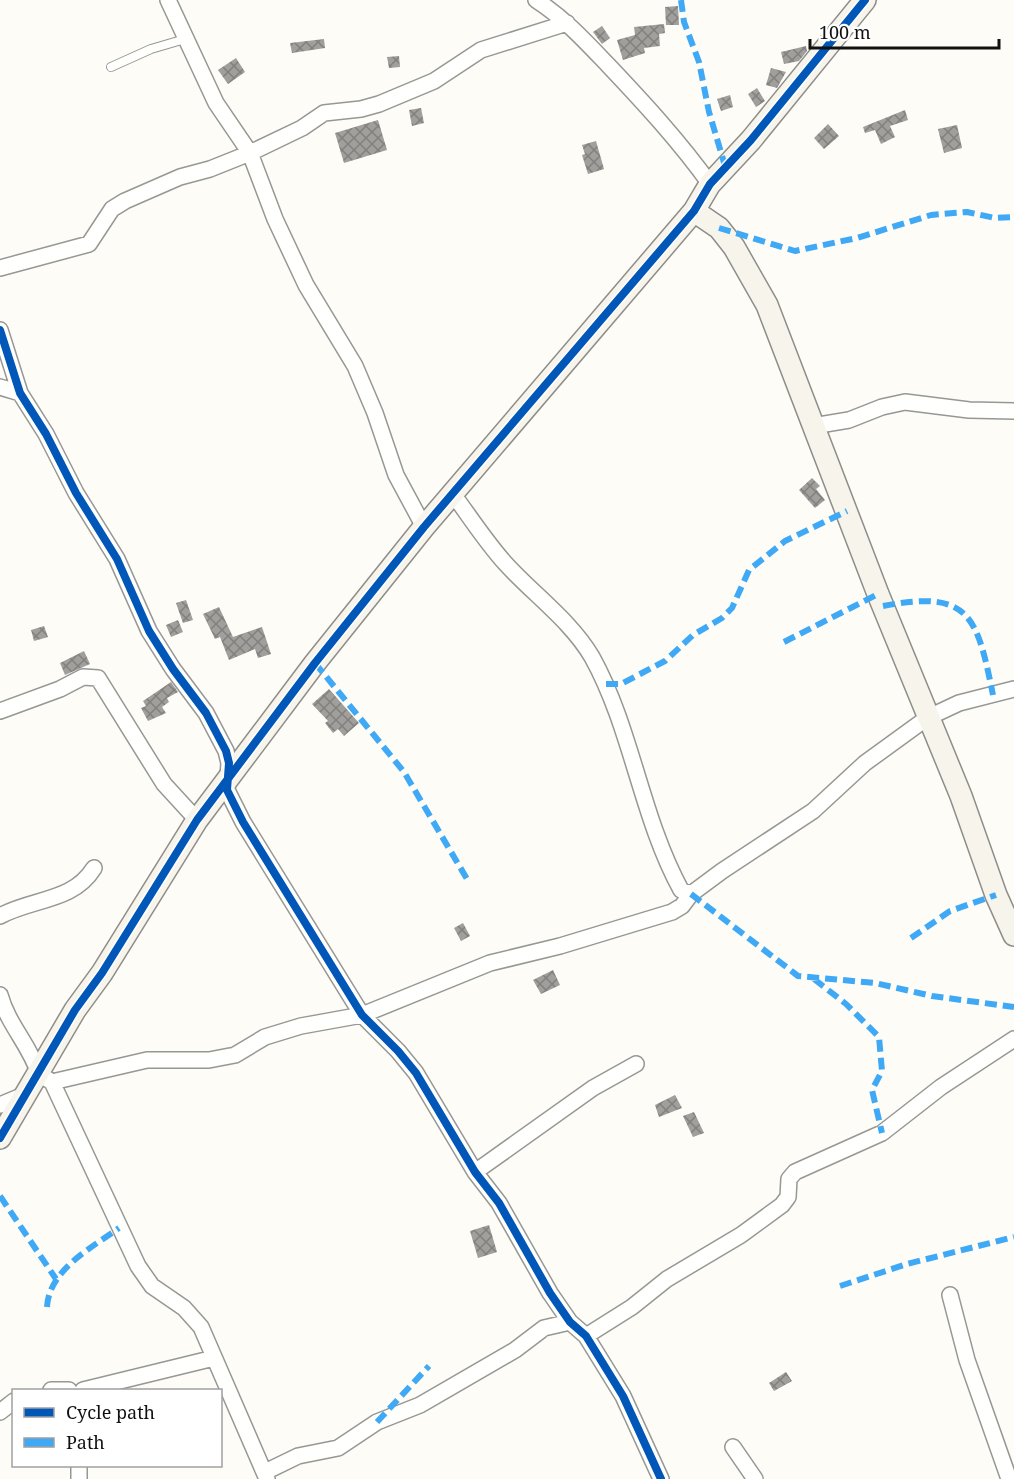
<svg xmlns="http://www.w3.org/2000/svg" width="1014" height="1479" font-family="'Noto Serif',serif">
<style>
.building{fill:url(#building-cross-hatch)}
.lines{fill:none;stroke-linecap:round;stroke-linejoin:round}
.lane-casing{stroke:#979795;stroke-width:10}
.street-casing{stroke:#979795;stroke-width:18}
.secondary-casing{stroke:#8e8d8b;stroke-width:24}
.lane{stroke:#fffffe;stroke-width:8}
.street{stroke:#fffffe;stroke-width:15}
.secondary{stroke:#f6f4eb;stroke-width:21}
.quiet{stroke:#3fa9f5;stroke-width:6;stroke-dasharray:12 6;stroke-linecap:butt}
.cycleway-casing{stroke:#fff;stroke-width:11}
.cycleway{stroke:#0057b8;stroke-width:8}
</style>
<defs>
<pattern id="building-cross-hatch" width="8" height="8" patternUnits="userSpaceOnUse" patternTransform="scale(1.5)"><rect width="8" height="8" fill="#a19f9c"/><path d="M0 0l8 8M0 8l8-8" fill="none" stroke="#82807e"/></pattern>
</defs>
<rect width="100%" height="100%" fill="#fdfcf7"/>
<path class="building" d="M678 6 679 25H666L665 7Z
M664 24 665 33 659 34 660 46 644 48 645 53 623 60 617 40 635 35 634 27Z
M602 26 610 38 602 44 593 32Z
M324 39 325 48 292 53 290 43Z
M806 46 807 51 799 61 784 64 781 52Z
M399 56 400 67 389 68 387 57Z
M236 58 245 72 228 84 218 70Z
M771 68 786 72 777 88 766 85Z
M757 88 765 101 756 107 748 94Z
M730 95 733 107 721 111 717 99Z
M421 108 424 123 412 126 409 110Z
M905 110 908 120 890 126 895 137 881 144 875 130 865 133 863 127Z
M378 120 387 150 344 163 335 133Z
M828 124 839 136 824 149 814 138Z
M957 125 962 148 944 153 938 129Z
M596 141 604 169 588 174 582 155 585 154 582 145Z
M812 478 820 486 816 489 825 500 815 508 799 490Z
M186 600 193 620 183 623 176 603Z
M219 607 233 637 262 627 271 654 258 658 255 649 229 660 220 637 215 639 203 614Z
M178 620 183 632 171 637 166 625Z
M44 626 48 637 34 641 31 630Z
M84 651 90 664 65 675 60 663Z
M171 682 178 692 167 698 169 702 162 707 166 713 148 721 141 708 146 706 143 701Z
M329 689 359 723 344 736 338 729 333 733 325 723 328 721 312 704Z
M463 923 470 936 461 941 454 928Z
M553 970 560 985 541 994 533 980Z
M675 1095 682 1108 659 1117 655 1105Z
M694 1112 704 1133 693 1137 683 1116Z
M489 1225 497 1252 478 1258 470 1231Z
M786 1372 792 1381 774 1391 769 1383Z"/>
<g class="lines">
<defs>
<path id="lane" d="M111 67 151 49 185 39"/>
<path id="street" d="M168 0 216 103 250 153 275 219 306 285 355 366 375 413 396 475 424 527
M536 0C564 18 585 41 608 65 644 103 679 141 710 184
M0 268 89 244 112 209 125 201 180 177 210 169 250 153 302 128 324 113 361 109 379 104 434 81 481 50 567 23
M0 330 20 393 46 434 76 493 117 559 149 631 173 669 206 713 226 751 229 763 227 790 243 822 362 1015 398 1051 416 1073 475 1172 499 1203 550 1293 570 1322 586 1336 623 1396 661 1479
M0 387 20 393
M813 426 849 420 882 407 905 402 969 410 1014 411
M453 494C470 517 486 542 505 563 533 594 571 621 592 657 632 729 641 817 681 890L691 894
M0 711 60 689 83 677 98 678 164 784 197 820
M0 916C33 898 73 902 94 868
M0 995C8 1025 30 1045 39 1074L52 1082 138 1266 152 1286 184 1308 201 1327 267 1479
M52 1082 147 1060H209L235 1055 265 1037 301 1026 362 1015 490 963 560 946 672 912 682 906 691 894 722 871 813 811 865 763 927 718 959 703 1014 689
M0 1105 24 1095
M475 1172 593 1088 636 1064
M950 1295 967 1360 1009 1479
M586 1336 632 1307 667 1279 741 1235 782 1205 788 1197 789 1179 795 1172 882 1133 941 1087 1014 1039
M51 1390H69
M83 1390 214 1358
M0 1412 14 1401
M733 1447 755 1479
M79 1466V1479
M265 1472 298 1456 338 1448 377 1422 420 1405 515 1350 544 1328 570 1322"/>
<path id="secondary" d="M694 211 719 228 734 247 767 305 878 594 961 796 996 895 1014 935
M0 1138 75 1010 102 973 197 820 315 663 424 527 694 211 710 184 751 140 865 0"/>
</defs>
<use href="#lane" class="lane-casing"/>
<use href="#street" class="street-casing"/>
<use href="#secondary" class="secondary-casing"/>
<use href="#lane" class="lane"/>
<use href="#street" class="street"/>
<use href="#secondary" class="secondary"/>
<path class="quiet" d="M681 0 684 22 699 62 709 112 725 166
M719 228 795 251 857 238 931 215 967 212 995 218 1014 217
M883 606C970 589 977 616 993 695
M784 642 878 594
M315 663 404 772 467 879
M606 684H621L665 661 693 635 722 618 732 608 749 570 785 541 847 511
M691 894 798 976 875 983 932 996 1014 1007
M911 938 950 911 996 895
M814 979 846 1004 879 1037 882 1071 872 1090 882 1133
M0 1196 56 1279
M840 1286 907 1264 1014 1237
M47 1307C49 1270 91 1248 119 1228
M377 1422 429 1366"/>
<defs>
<path id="cycleway" d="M0 330 20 393 46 434 76 493 117 559 149 631 173 669 206 713 226 751 229 763 227 790 243 822 362 1015 398 1051 416 1073 475 1172 499 1203 550 1293 570 1322 586 1336 623 1396 661 1479
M0 1138 75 1010 102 973 197 820 315 663 424 527 694 211 710 184 751 140 865 0"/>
</defs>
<use href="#cycleway" class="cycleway-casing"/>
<use href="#cycleway" class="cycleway"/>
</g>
<rect x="12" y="1389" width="210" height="78" fill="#ffffff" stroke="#a0a0a0" stroke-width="1.5"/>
<rect x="24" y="1408" width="30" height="9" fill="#0057b8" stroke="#a0a0a0" stroke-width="1.5"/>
<text x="66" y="1419" font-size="18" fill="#111111">Cycle path</text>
<rect x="24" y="1438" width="30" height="9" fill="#3fa9f5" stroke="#a0a0a0" stroke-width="1.5"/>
<text x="66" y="1449" font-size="18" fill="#111111">Path</text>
<path d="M810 39v9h189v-9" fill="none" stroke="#111111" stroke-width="3"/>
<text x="819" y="39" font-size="18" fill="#111111" stroke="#ffffff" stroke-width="4.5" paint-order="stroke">100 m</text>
</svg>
